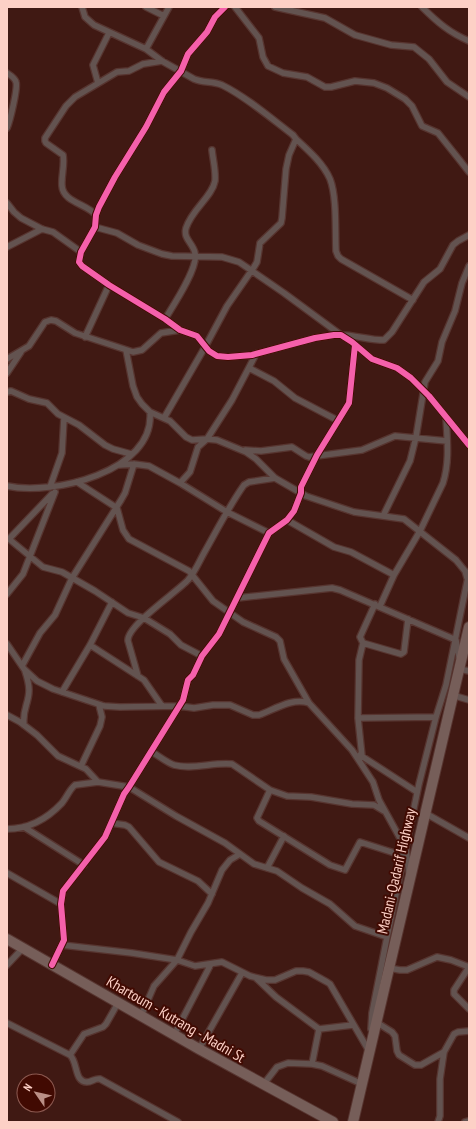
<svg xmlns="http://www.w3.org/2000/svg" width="476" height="1129" font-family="'PT Sans Narrow',sans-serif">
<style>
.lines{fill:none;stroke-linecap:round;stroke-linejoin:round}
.street-casing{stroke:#573530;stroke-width:8}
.highway-casing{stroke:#573530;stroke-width:12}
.street{stroke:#635350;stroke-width:5.5}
.highway{stroke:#765e59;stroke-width:10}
.cycleway-casing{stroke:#410a02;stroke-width:8}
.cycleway{stroke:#f560ab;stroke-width:6}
.labels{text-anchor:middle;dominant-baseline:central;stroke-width:4;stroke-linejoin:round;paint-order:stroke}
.street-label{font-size:15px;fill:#fdd0c6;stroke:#410a02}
</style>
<rect width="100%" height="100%" fill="#401913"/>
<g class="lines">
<defs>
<path id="street" d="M82 7 85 17 94 25 146 49 162 61 194 79C203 83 213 81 222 85 245 96 272 119 293 135L296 139 289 155 286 169 282 218 281 223 260 243 257 262 254 267 227 306 205 347 164 418
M146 7 164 16
M225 7 215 17 207 32 188 54 181 71 164 92 146 127 115 177 99 207 96 215 95 227 81 252 79 262 82 266 109 285 165 319 180 330 197 336 209 351 217 356 228 357 252 355 315 338 334 335H341L352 342 372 359 397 368 411 378 429 396 469 445
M235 7 259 38 263 57 268 66 283 73 307 77 325 87H331L355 81 374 83 387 88 405 99 412 106 422 126 438 133 458 158 469 172
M275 7 325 18 355 35 391 45 414 47 429 59 447 82 469 97
M422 7C437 22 450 33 469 41
M146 49 169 7
M7 73C10 75 15 78 16 82 18 88 10 121 7 128
M98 83 93 65 109 33
M296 139C308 150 323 163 330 179 337 197 335 230 336 251L338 256 341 259 413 300
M7 203 14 212 21 218 42 229 53 232 81 252
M96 215C87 204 63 202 62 186 61 176 65 165 63 155L46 143 45 141V138L66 106 75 97 117 72 129 71 143 64 162 61
M95 227 117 233 138 245 162 254 172 256 222 257 239 262 284 293 341 335C355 335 369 340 384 340L392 332 424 282 440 269 453 245 458 241 469 235
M7 247 42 229
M165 319C173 306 199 267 195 253 193 243 183 239 186 228 192 209 212 197 215 181 216 171 213 160 212 150
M85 337 109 285
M126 350 133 386 137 397 142 404 150 412 170 421 186 437 192 440 207 439 217 440 246 452 256 459 275 478 306 496 354 512 404 519 456 560 465 571 467 578
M7 359 29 346 45 322 51 320 56 321 75 333 133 352 142 350 161 333 180 330
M249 368 274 381 295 398 337 420
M7 373 21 352
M7 392 11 391 29 399 47 403 58 414 79 425 105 445 113 449 131 454
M245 450 261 451 292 447 306 456 309 457 362 450 395 436 447 441
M119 465 134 464 149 466 180 483 227 512 269 533
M77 482 117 508 123 530 129 539 189 571 213 601 243 622 276 637 280 641 284 659 309 703 352 750 373 782 379 800 406 849 409 872
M180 483 190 472 198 447 207 439 232 400 256 354
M7 486C52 496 155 472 150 412
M50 487 62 453 64 418
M383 516 410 461 416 437 425 382 438 361 442 342 455 311 462 283 469 266
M287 520 334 547 351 552 394 575
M7 539H9L52 494
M9 539 43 567 62 572 95 591 128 613 144 618 170 634 181 645 202 656
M7 594 23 574 55 492
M237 598 332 588 340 590 456 640 459 657
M380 606 394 575 420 531 443 483C450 461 447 439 446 417
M363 643 401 654 404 652 408 619
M7 644 24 669 37 681 53 689 104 706 120 707 179 706 194 708 213 705H230L253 715H259C274 710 292 697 309 703
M90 645 144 680 162 706
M22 666 40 633 55 615 72 578 121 500 125 493 134 464
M459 669 469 671
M138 676 128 641C126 626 177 592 188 580 195 572 199 562 204 553 217 530 229 506 244 485L249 482 275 478
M62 692 90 645 112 602
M452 695 469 700
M7 715 20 722 37 735 58 756 86 769 98 782 129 787 176 816 225 843 254 864 277 871 302 888 330 904 355 926 387 937
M358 718 436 717
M24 725C22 709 29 704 29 690 29 683 27 677 25 671
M152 752C159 756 166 762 174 765 192 770 213 762 232 764L270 790 287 796 311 797 352 804 374 805 384 811
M360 755 417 792
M362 756 358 718 359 660 363 643 360 637 375 604
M81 766 100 726 102 717 99 705
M270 790 257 818 259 821 330 865 345 870 360 842 404 856
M425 813 469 838
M111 823 125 825 129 827 159 862 198 881 212 894
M24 827 84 865
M7 829C29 829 47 819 62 803 67 797 69 790 75 785L98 782
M267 868 284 836
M7 873 61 904
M62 945 132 953 177 960 195 966 222 962 250 976 266 980H275L296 971H303L309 972 327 982 330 984 369 1051
M7 965 23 948
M52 965 64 940 61 904 63 891 105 837 124 794 129 787 183 700 188 680 193 675 202 656 219 634 269 533 287 520 294 511 301 493V487L317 455 349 403 355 345
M469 967 454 990V994L469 1009
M389 968 400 970H407L437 957 451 960 469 967
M256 978 276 997 319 1029 353 1025
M141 1016 154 986 177 960 191 932 208 903 222 870 230 860 240 854
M376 1022 392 1032 395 1036 397 1051 399 1055 415 1065H421L444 1052
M7 1023 70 1055C78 1062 74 1082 87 1082 92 1082 95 1078 100 1079L178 1122
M371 1029 372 1013 387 937 419 784 436 717 446 685 469 572
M174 1035 211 964
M199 1049 242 973
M70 1055 84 1034 103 1027 106 1024 118 1003
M312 1064 319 1029
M263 1085 277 1067 288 1063 312 1064 322 1066 362 1084
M438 1122 440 1116V1079L444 1052 454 1034 458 1032 469 1031
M465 1122 469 1121"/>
<path id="highway" d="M7 939 199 1049 333 1122
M353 1122 469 627"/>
</defs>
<use href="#street" class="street-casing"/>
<use href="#highway" class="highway-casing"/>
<use href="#street" class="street"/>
<use href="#highway" class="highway"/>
<defs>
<path id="cycleway" d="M225 7 215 17 207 32 188 54 181 71 164 92 146 127 115 177 99 207 96 215 95 227 81 252 79 262 82 266 109 285 165 319 180 330 197 336 209 351 217 356 228 357 252 355 315 338 334 335H341L352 342 372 359 397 368 411 378 429 396 469 445
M52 965 64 940 61 904 63 891 105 837 124 794 129 787 183 700 188 680 193 675 202 656 219 634 269 533 287 520 294 511 301 493V487L317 455 349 403 355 345"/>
</defs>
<use href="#cycleway" class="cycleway-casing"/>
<use href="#cycleway" class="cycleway"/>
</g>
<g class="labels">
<g class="street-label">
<text transform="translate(396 871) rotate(-77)">Madani-Qadarif Highway</text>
<text transform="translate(176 1019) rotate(30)">Khartoum - Kutrang - Madni St</text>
</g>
</g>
<rect width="476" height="1129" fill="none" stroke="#fdd0c6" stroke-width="16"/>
<g transform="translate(36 1093) rotate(304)"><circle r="19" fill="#410a02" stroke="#8c5950"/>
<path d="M0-3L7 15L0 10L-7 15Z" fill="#bb9087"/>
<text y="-6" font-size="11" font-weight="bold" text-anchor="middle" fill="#fdd0c6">N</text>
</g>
</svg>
